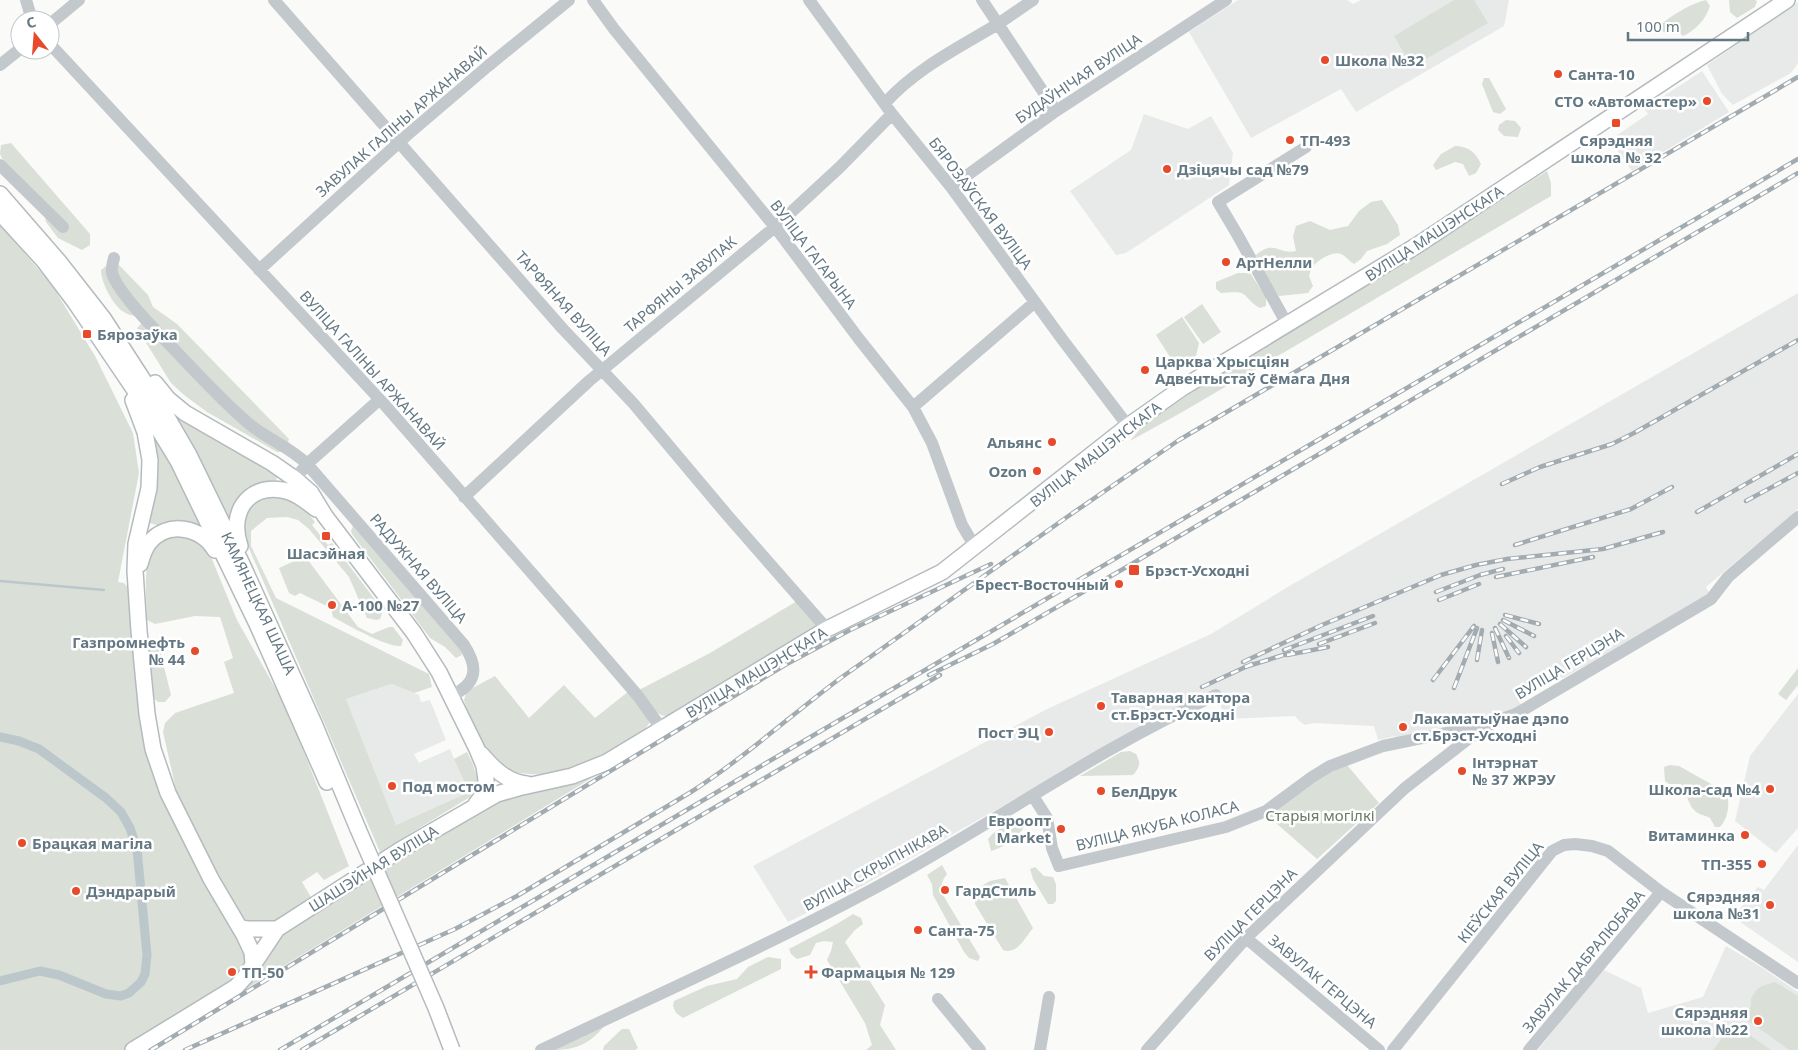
<svg xmlns="http://www.w3.org/2000/svg" width="1798" height="1050" font-family="'Noto Sans',sans-serif">
<style>
.built{fill:#e8eae9}
.green{fill:#dadfd7}
.lines{fill:none;stroke-linecap:round;stroke-linejoin:round}
.stream{stroke:#bbc7cb;stroke-width:2.5}
.canal{stroke:#bbc7cb;stroke-width:9}
.major-casing{stroke:#b4bbbe;stroke-width:18}
.minor{stroke:#c3c8cc;stroke-width:12}
.major{stroke:#fff;stroke-width:15}
.rail-casing{stroke:#a2abb0;stroke-width:4.5}
.rail{stroke:#fff;stroke-width:2.5;stroke-dasharray:8;stroke-linecap:butt}
.major-bridge-casing{stroke:#b4bbbe;stroke-width:18;stroke-linecap:butt}
.major-bridge{stroke:#fff;stroke-width:15}
.poi-dot{fill:#e74a2b;stroke:#fff;stroke-width:2}
.labels{text-anchor:middle;dominant-baseline:central;stroke-width:5;stroke-linejoin:round;paint-order:stroke}
.poi-label{font-size:15px;font-weight:bold;fill:#647883;stroke:#fff;text-anchor:start}
.street-label{font-size:15px;fill:#647883;stroke:#fff}
.park-label{font-size:15px;fill:#697a63;stroke:#fff}
</style>
<rect width="100%" height="100%" fill="#fafaf8"/>
<path class="built" d="M1238 0H1347L1353 4 1361 0H1509L1504 26 1356 112 1341 89 1251 138 1189 32Z
M1798 2V63L1791 73 1733 105 1722 94 1707 65Z
M1702 71 1729 112 1632 171 1610 140 1648 114 1644 109Z
M1144 114 1188 129 1211 116 1233 153 1229 185 1126 253 1116 255 1070 191 1131 150Z
M1798 293V509L1706 587 1711 596 1563 678 1555 674 1538 689 1518 697 1522 708 1402 736 1396 738 1395 736 1378 740 1374 726 1314 723 1305 725 1299 721 1295 716 1226 719 1216 695 1168 712 862 886 788 922 753 866 1047 709 1211 634 1291 585Z
M392 684 419 695 421 702 430 700 446 740 414 754 419 763 450 749 469 792 396 825 346 699Z
M1798 694V828L1776 853 1735 821 1750 756Z
M1798 845V962L1733 917 1758 887 1764 890Z
M1726 946 1758 965 1798 992V1050H1538L1602 969 1641 988 1648 1013 1703 997Z"/>
<path class="green" d="M1454 0H1474L1488 23 1412 67 1394 36Z
M1706 0 1710 6C1706 19 1695 31 1683 36L1677 31 1666 33 1660 30 1659 26C1672 15 1690 4 1706 0Z
M1729 0H1755L1757 1 1755 7 1737 18 1730 12Z
M1484 78H1489L1506 109 1500 114 1493 112 1482 84Z
M1506 120 1515 121 1521 128 1518 137 1504 136 1498 130 1499 125Z
M11 143 90 234V245L82 250 58 238 46 222 42 202 7 168 0 154 1 145Z
M1455 146C1467 146 1476 152 1481 164L1476 173 1469 176 1463 164 1455 162 1436 170 1433 165 1441 154Z
M1547 171 1551 183V196L1184 411 1130 441 1145 423 1237 363 1394 269Z
M1382 200 1398 225 1400 235 1387 244 1367 251 1361 259 1354 264C1349 261 1346 256 1341 254 1333 250 1316 261 1312 268 1310 270 1310 273 1309 276L1313 286 1308 293 1279 296 1268 283 1256 255C1275 239 1278 255 1296 251L1293 236 1296 226 1310 221 1330 230 1348 226 1359 211 1371 202Z
M0 225 52 285 95 356 133 433 139 473 118 582 124 583 129 589 142 730 151 769 159 787 246 946V966L227 988 125 1050H0Z
M119 265 148 295 153 307 177 324 289 439 285 452H277L207 412 184 395 171 383 137 328 142 323 139 317C135 316 128 315 124 312 113 306 101 282 101 270L106 266Z
M1238 273H1250L1266 297V306L1260 308C1239 295 1252 290 1221 293L1216 289V282Z
M1202 304 1221 332 1203 344 1184 317Z
M1182 317 1199 343 1196 356 1177 368 1156 335Z
M170 408 278 474 275 484 232 512 228 523Z
M148 419 205 530 160 528 157 525 145 522Z
M271 495C293 499 301 504 315 522L312 525 328 545 332 543 379 605 382 613 380 619 376 620 367 618 349 577 309 529 298 520 287 517 267 518 251 531V546L276 598 429 674 432 687 414 693 392 684 346 699 396 825 469 792 454 759 467 752 472 762 479 783 470 797 380 852 245 539C243 512 244 506 271 495Z
M353 526 459 645 462 655 456 658 445 647 430 638 352 534 351 531Z
M177 535 196 539 211 557 237 620 286 707 349 866 324 880 317 872 302 882 312 899 271 924H249L244 921 237 911 179 803 163 732 165 723 175 713 234 693 224 662 233 658 220 617 195 616 155 624 147 620C147 599 140 550 162 539 166 536 173 536 177 535Z
M305 556 358 627 372 634 389 627H393L403 640 401 646C388 648 346 624 333 617L331 608 300 593 295 596 289 593 279 568Z
M797 601 816 625V628L667 716C654 716 646 700 639 690L710 653Z
M151 639 157 640 158 643 171 695 165 702H158L152 697 146 645Z
M1798 668V685L1786 700 1778 694Z
M495 676 529 718 564 685 595 718 629 691 650 722C636 746 586 765 561 772 546 776 513 775 500 767 487 758 468 715 464 700L467 691Z
M1130 751 1136 754C1141 763 1140 767 1133 775L1080 776 1121 752Z
M1347 765 1379 803 1317 859 1267 815 1325 774Z
M1670 765 1679 766 1727 793C1730 804 1728 819 1720 827H1715L1710 818C1705 815 1699 815 1695 811 1688 805 1687 792 1681 784H1669L1665 781 1664 767Z
M600 773 146 1050 199 1016 282 934 402 857 490 806 520 795Z
M1024 820 1026 823C1020 837 1006 846 991 851L988 839C996 828 1011 824 1024 820Z
M942 865 947 874 943 880 940 890 980 957 978 961 969 958 964 952 933 895 932 884 927 875Z
M1035 867 1044 876 1053 877 1056 884V901L1053 904H1048L1033 879 1030 869Z
M1005 878 1033 928C1025 938 1017 955 1003 950L975 904 976 889 990 881Z
M853 914 861 918 863 924 855 930 845 942 885 1005 880 1025 896 1050H866L872 1045 865 1023 827 960 831 951 833 942 824 941 816 943 810 955 797 959 791 954 789 949C811 937 832 928 853 914Z
M768 957 781 959V969L683 1018 676 1013 673 1006 674 1001 707 986 737 979 748 967Z
M1775 982 1798 996V1050H1789L1743 1017 1751 1006V999L1756 990 1762 986Z
M607 1023C592 1042 578 1050 554 1050Z
M1733 1023 1771 1050H1713Z
M622 1029H629L638 1048 635 1050H603L604 1046Z"/>
<g class="lines">
<path class="stream" d="M0 581 104 590"/>
<path class="canal" d="M0 737 19 741 39 749 106 798 121 812 130 828 137 849 147 955 145 974 141 982 129 993 121 996 106 994 59 975 40 971 0 981"/>
<defs>
<path id="major" d="M0 194 60 263 103 318 167 417 189 455 242 564 313 721 358 829
M0 213 44 261 75 302 138 395 178 461 257 624 327 782
M155 383 168 399 185 413 272 463 295 479 311 493 325 516 414 633 439 672 477 749 484 766 486 780V791L476 804
M133 400 145 432 150 460 149 488 136 544 135 571 139 631 147 714 153 749 168 793 211 879 244 935 252 952 253 964
M240 546C229 515 246 484 282 490 295 492 306 501 316 509
M140 564C142 557 144 549 149 543 167 520 201 527 215 550
M481 754C493 768 508 783 527 784
M240 928 248 929H277
M133 1050 236 987 245 977 277 929 400 850 497 794 518 788 572 776 607 762 827 629 942 572 1128 426 1182 388 1416 246 1787 0"/>
</defs>
<use href="#major" class="major-casing"/>
<path class="minor" d="M26 0 32 20
M274 0 562 328 633 403 728 516 827 629
M593 0 614 29 775 227 859 339 913 407 932 443 962 525 975 547
M809 0 892 114 951 187 1062 339 1128 426
M982 0 1056 111
M50 24 79 0
M50 44 384 404 577 625 638 696 661 728
M0 65 20 49
M885 103C917 68 958 48 998 24 1010 16 1021 8 1033 0
M0 165 63 227
M951 187 1056 111 1226 0
M114 258C113 262 111 269 112 273 118 293 154 329 169 344 195 371 220 399 248 423 267 439 290 447 307 464L464 645C479 668 477 684 451 696
M259 270 406 136 488 66 569 0
M1287 324 1237 234 1218 202 1306 147
M913 407 1035 302
M295 479 307 464 379 400
M464 497 589 381 775 227 840 167 892 114
M1033 796 1047 818 1052 848 1059 866 1226 827 1266 811 1312 777 1330 766 1383 746 1480 726
M1246 938 1379 1050
M938 999 980 1050
M541 1050C656 995 774 943 886 882 997 821 1101 747 1216 695
M1040 1050 1049 997
M1147 1050 1246 938 1405 788 1477 732 1496 721 1516 714 1711 599 1728 577 1798 517
M1393 1050 1552 851 1564 845 1575 844 1592 846 1608 851 1661 892 1798 983
M1529 1050 1661 892"/>
<use href="#major" class="major"/>
<defs>
<path id="rail" d="M1502 484 1540 467 1612 444 1634 433 1798 340
M1746 501 1798 473
M1697 512 1798 454
M1515 545 1631 509 1672 487
M1496 577 1593 557
M1436 592 1480 575 1503 569
M1439 600 1479 584
M1505 615 1539 624
M1503 620 1534 636
M1500 624 1526 647
M1495 628 1509 658
M1492 633 1498 662
M1506 636 1519 653
M1319 644 1375 623
M1284 650 1373 616
M1287 655 1328 647
M1477 660 1482 630
M1243 662 1322 625 1441 575 1476 565 1507 559 1603 549 1663 532
M1245 667 1293 652
M929 675 993 644 1130 565 1798 173
M1433 680 1474 626
M1202 687 1252 664
M1454 688 1477 628
M151 1050 785 665 850 630 991 564
M185 1050 455 929 517 896 691 792C744 758 791 715 842 677L1067 517 1179 440 1798 77
M280 1050 778 756 1798 159
M302 1050 940 675"/>
</defs>
<use href="#rail" class="rail-casing"/>
<use href="#rail" class="rail"/>
<defs>
<path id="major-bridge" d="M358 829 436 1008 452 1050"/>
</defs>
<use href="#major-bridge" class="major-bridge-casing"/>
<use href="#major-bridge" class="major-bridge"/>
</g>
<g class="poi-dot">
<circle cx="1325" cy="60" r="5"/>
<circle cx="1558" cy="74" r="5"/>
<circle cx="1707" cy="101" r="5"/>
<rect x="1611" y="118" width="10" height="10" rx="2.5"/>
<circle cx="1290" cy="140" r="5"/>
<circle cx="1167" cy="169" r="5"/>
<circle cx="1226" cy="262" r="5"/>
<rect x="82" y="329" width="10" height="10" rx="2.5"/>
<circle cx="1145" cy="370" r="5"/>
<circle cx="1052" cy="442" r="5"/>
<circle cx="1037" cy="471" r="5"/>
<rect x="321" y="531" width="10" height="10" rx="2.5"/>
<rect x="1128" y="564" width="12" height="12" rx="2.5"/>
<circle cx="1119" cy="584" r="5"/>
<circle cx="332" cy="605" r="5"/>
<circle cx="195" cy="651" r="5"/>
<circle cx="1101" cy="706" r="5"/>
<circle cx="1403" cy="727" r="5"/>
<circle cx="1049" cy="732" r="5"/>
<circle cx="1462" cy="771" r="5"/>
<circle cx="392" cy="786" r="5"/>
<circle cx="1770" cy="789" r="5"/>
<circle cx="1101" cy="791" r="5"/>
<circle cx="1061" cy="829" r="5"/>
<circle cx="1745" cy="835" r="5"/>
<circle cx="22" cy="843" r="5"/>
<circle cx="1762" cy="864" r="5"/>
<circle cx="945" cy="890" r="5"/>
<circle cx="76" cy="891" r="5"/>
<circle cx="1770" cy="905" r="5"/>
<circle cx="918" cy="930" r="5"/>
<circle cx="232" cy="972" r="5"/>
<path d="M808.5 964.5h5v5h5v5h-5v5h-5v-5h-5v-5h5z"/>
<circle cx="1758" cy="1021" r="5"/>
</g>
<g class="labels">
<g class="poi-label">
<text x="1335" y="60">Школа №32</text>
<text x="1568" y="74">Санта-10</text>
<text x="1697" y="101" text-anchor="end">СТО «Автомастер»</text>
<text x="1300" y="140">ТП-493</text>
<text x="1616" y="140" text-anchor="middle">Сярэдняя<tspan x="1616" dy="17">школа № 32</tspan></text>
<text x="1177" y="169">Дзіцячы сад №79</text>
<text x="1236" y="262">АртНелли</text>
<text x="97" y="334">Бярозаўка</text>
<text x="1155" y="361">Царква Хрысціян<tspan x="1155" dy="17">Адвентыстаў Сёмага Дня</tspan></text>
<text x="1042" y="442" text-anchor="end">Альянс</text>
<text x="1027" y="471" text-anchor="end">Ozon</text>
<text x="326" y="553" text-anchor="middle">Шасэйная</text>
<text x="1145" y="570">Брэст-Усходні</text>
<text x="1109" y="584" text-anchor="end">Брест-Восточный</text>
<text x="342" y="605">А-100 №27</text>
<text x="185" y="642" text-anchor="end">Газпромнефть<tspan x="185" dy="17">№ 44</tspan></text>
<text x="1111" y="697">Таварная кантора<tspan x="1111" dy="17">ст.Брэст-Усходні</tspan></text>
<text x="1413" y="718">Лакаматыўнае дэпо<tspan x="1413" dy="17">ст.Брэст-Усходні</tspan></text>
<text x="1039" y="732" text-anchor="end">Пост ЭЦ</text>
<text x="1472" y="762">Інтэрнат<tspan x="1472" dy="17">№ 37 ЖРЭУ</tspan></text>
<text x="402" y="786">Под мостом</text>
<text x="1760" y="789" text-anchor="end">Школа-сад №4</text>
<text x="1111" y="791">БелДрук</text>
<text x="1051" y="820" text-anchor="end">Евроопт<tspan x="1051" dy="17">Market</tspan></text>
<text x="1735" y="835" text-anchor="end">Витаминка</text>
<text x="32" y="843">Брацкая магіла</text>
<text x="1752" y="864" text-anchor="end">ТП-355</text>
<text x="955" y="890">ГардСтиль</text>
<text x="86" y="891">Дэндрарый</text>
<text x="1760" y="896" text-anchor="end">Сярэдняя<tspan x="1760" dy="17">школа №31</tspan></text>
<text x="928" y="930">Санта-75</text>
<text x="242" y="972">ТП-50</text>
<text x="821" y="972">Фармацыя № 129</text>
<text x="1748" y="1012" text-anchor="end">Сярэдняя<tspan x="1748" dy="17">школа №22</tspan></text>
</g>
<g class="street-label">
<text transform="translate(1078 78) rotate(-34)">БУДАЎНІЧАЯ ВУЛІЦА</text>
<text transform="translate(401 121) rotate(-41)">ЗАВУЛАК ГАЛІНЫ АРЖАНАВАЙ</text>
<text transform="translate(981 203) rotate(53)">БЯРОЗАЎСКАЯ ВУЛІЦА</text>
<text transform="translate(1434 233) rotate(-33)">ВУЛІЦА МАШЭНСКАГА</text>
<text transform="translate(814 254) rotate(53)">ВУЛІЦА ГАГАРЫНА</text>
<text transform="translate(680 284) rotate(-40)">ТАРФЯНЫ ЗАВУЛАК</text>
<text transform="translate(564 303) rotate(48)">ТАРФЯНАЯ ВУЛІЦА</text>
<text transform="translate(373 370) rotate(48)">ВУЛІЦА ГАЛІНЫ АРЖАНАВАЙ</text>
<text transform="translate(1095 454) rotate(-38)">ВУЛІЦА МАШЭНСКАГА</text>
<text transform="translate(419 568) rotate(49)">РАДУЖНАЯ ВУЛІЦА</text>
<text transform="translate(259 603) rotate(65)">КАМЯНЕЦКАЯ ШАША</text>
<text transform="translate(1569 663) rotate(-31)">ВУЛІЦА ГЕРЦЭНА</text>
<text transform="translate(756 672) rotate(-31)">ВУЛІЦА МАШЭНСКАГА</text>
<text transform="translate(1157 825) rotate(-14)">ВУЛІЦА ЯКУБА КОЛАСА</text>
<text transform="translate(875 867) rotate(-29)">ВУЛІЦА СКРЫПНІКАВА</text>
<text transform="translate(373 868) rotate(-32)">ШАШЭЙНАЯ ВУЛІЦА</text>
<text transform="translate(1500 892) rotate(-51)">КІЕЎСКАЯ ВУЛІЦА</text>
<text transform="translate(1250 914) rotate(-45)">ВУЛІЦА ГЕРЦЭНА</text>
<text transform="translate(1583 961) rotate(-50)">ЗАВУЛАК ДАБРАЛЮБАВА</text>
<text transform="translate(1323 981) rotate(40)">ЗАВУЛАК ГЕРЦЭНА</text>
</g>
<g class="park-label">
<text x="1320" y="815">Старыя могілкі</text>
</g>
</g>
<g transform="translate(35 35) rotate(343)"><circle r="24" fill="#ffffff" stroke="#c1c9cd"/>
<path d="M0-4L9 19L0 12L-9 19Z" fill="#e74a2b"/>
<text y="-8" font-size="14" font-weight="bold" text-anchor="middle" fill="#647883">С</text>
</g>
<path d="M1628 32v8h120v-8" fill="none" stroke="#647883" stroke-width="2.5"/>
<text x="1636" y="32" font-size="15" fill="#647883" stroke="#ffffff" stroke-width="4" paint-order="stroke">100 m</text>
</svg>
